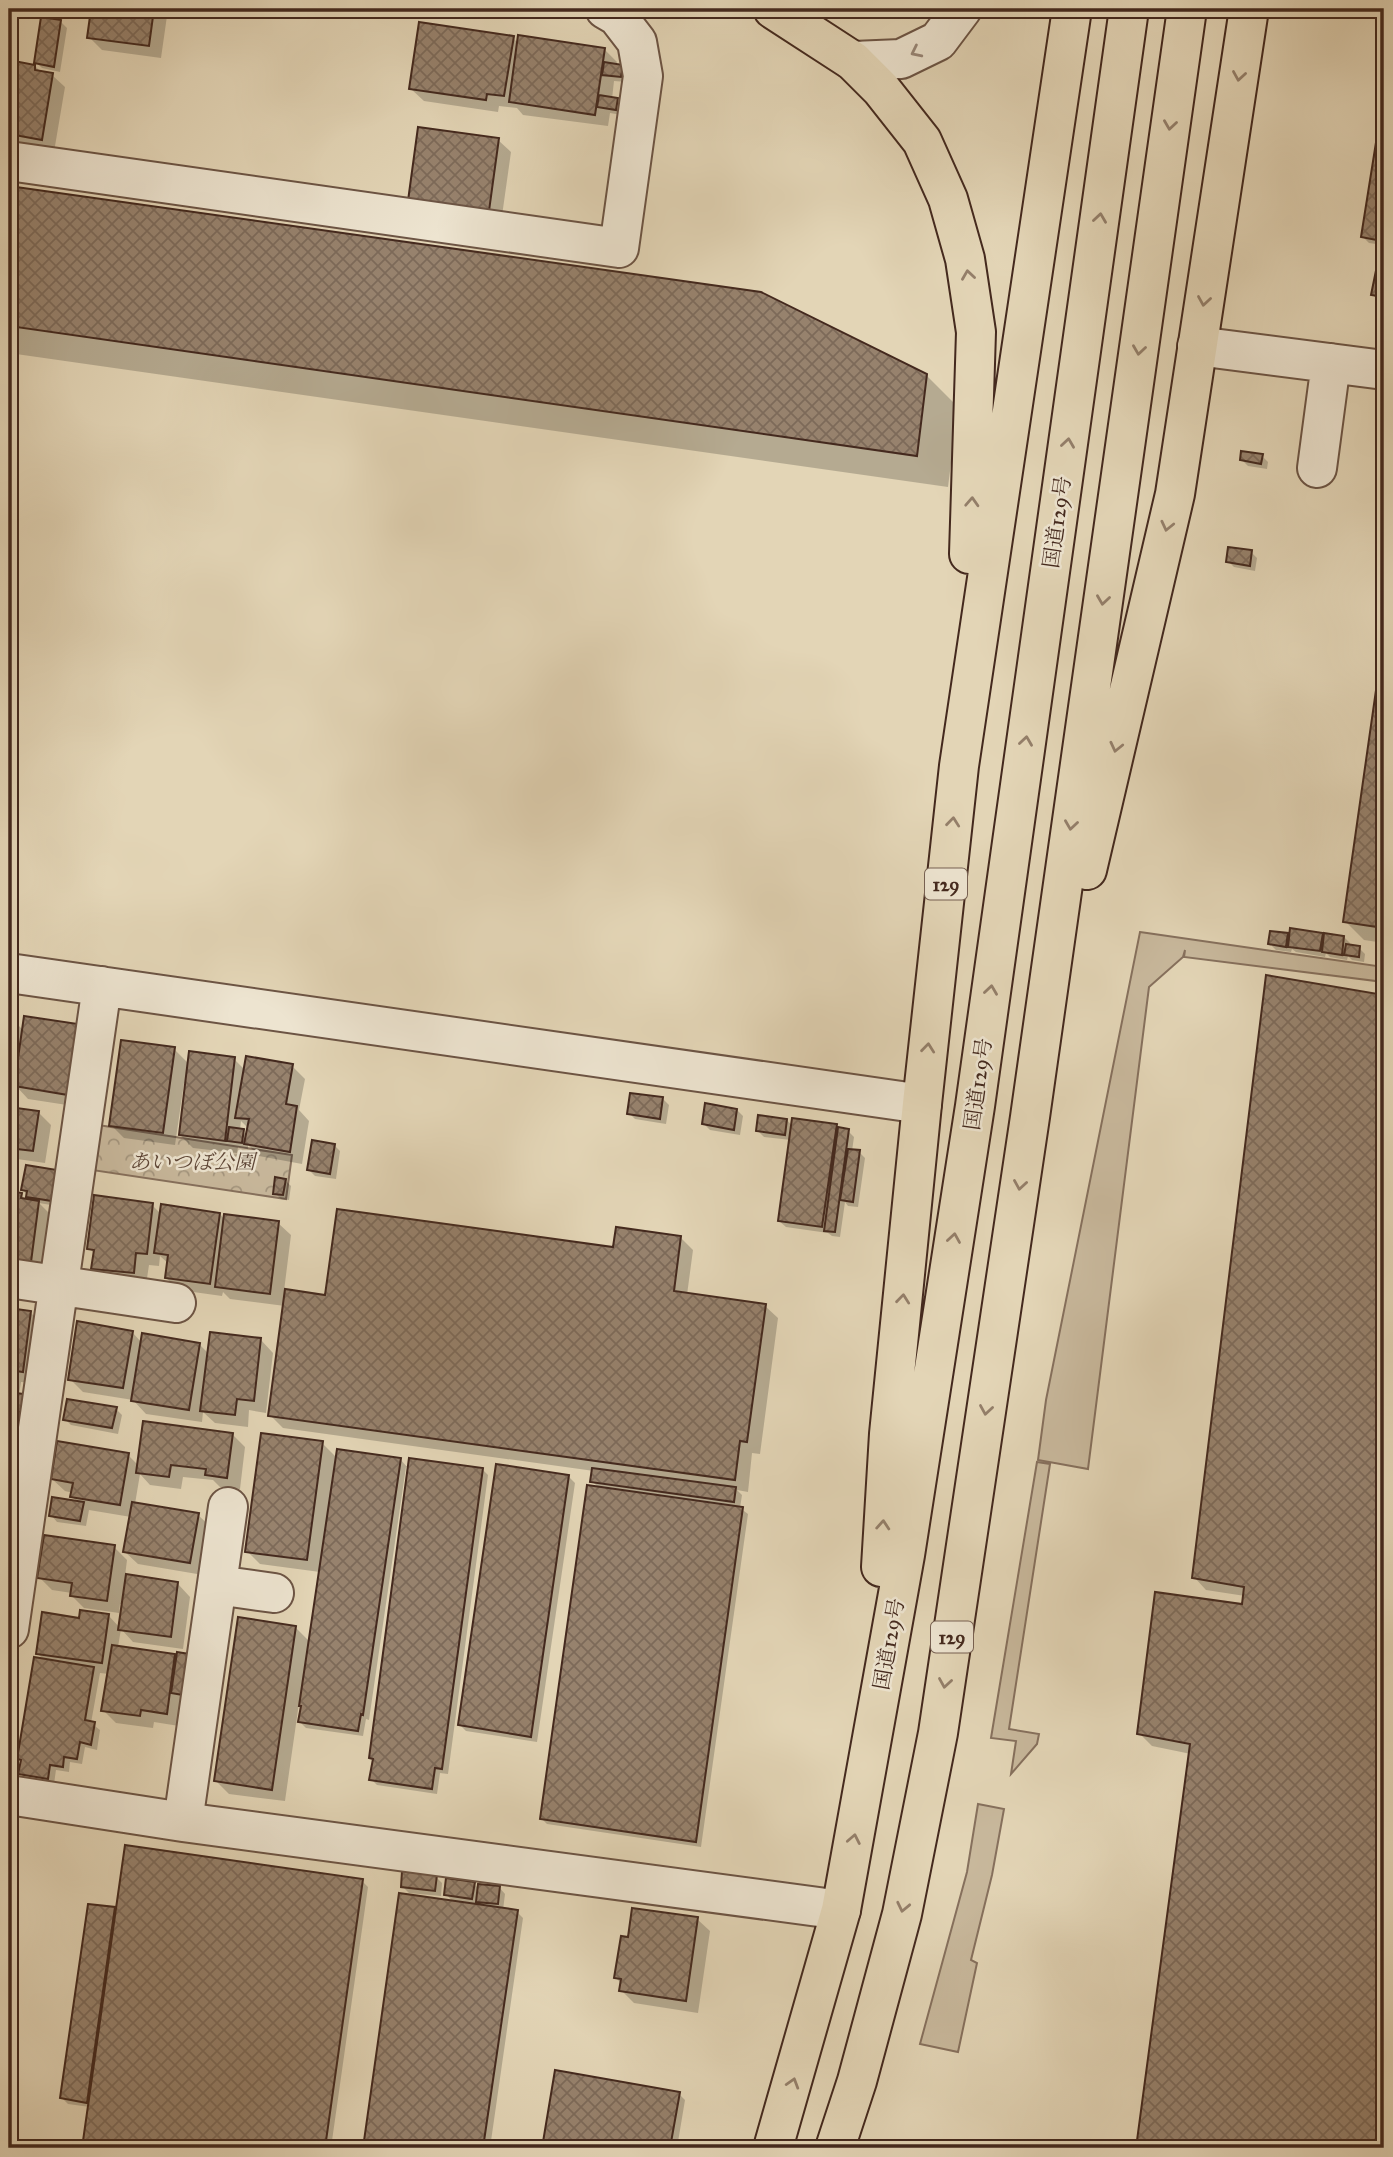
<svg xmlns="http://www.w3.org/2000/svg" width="1393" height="2157" font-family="'IM FELL Great Primer','Noto Serif JP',serif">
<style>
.forest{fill:url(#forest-crowns);stroke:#86705d;stroke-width:2}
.garden{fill:#c8b89c;stroke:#86705d;stroke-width:2}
.shadow{fill:#0003;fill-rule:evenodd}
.building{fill:url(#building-cross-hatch);stroke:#44291e;stroke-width:2}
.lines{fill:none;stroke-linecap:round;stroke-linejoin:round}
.minor-casing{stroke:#6c5444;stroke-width:42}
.highway-casing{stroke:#44291e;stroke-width:42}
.minor{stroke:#ede4d0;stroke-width:38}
.highway{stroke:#e3d5b6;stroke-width:38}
.oneway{stroke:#988677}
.oneway2{stroke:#947f6a}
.labels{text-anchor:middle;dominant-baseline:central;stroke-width:5;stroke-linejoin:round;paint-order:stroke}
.shield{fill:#ede4d0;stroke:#776153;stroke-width:2}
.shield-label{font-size:19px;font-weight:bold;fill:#44291e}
.street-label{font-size:21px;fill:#44291e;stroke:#ede4d0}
.park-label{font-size:21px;font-style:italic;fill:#5e4637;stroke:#ede4d0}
</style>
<defs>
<pattern id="forest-crowns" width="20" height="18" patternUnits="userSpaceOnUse" patternTransform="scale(1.75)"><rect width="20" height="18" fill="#c8b89c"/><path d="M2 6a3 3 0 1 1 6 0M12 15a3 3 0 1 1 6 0" fill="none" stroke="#a4967f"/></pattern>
<pattern id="building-cross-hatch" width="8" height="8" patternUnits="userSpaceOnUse" patternTransform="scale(1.75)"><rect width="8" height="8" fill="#97826d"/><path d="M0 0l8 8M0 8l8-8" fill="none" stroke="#7d6a59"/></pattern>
</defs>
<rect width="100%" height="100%" fill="#e3d5b6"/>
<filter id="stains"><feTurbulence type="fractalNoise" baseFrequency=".00286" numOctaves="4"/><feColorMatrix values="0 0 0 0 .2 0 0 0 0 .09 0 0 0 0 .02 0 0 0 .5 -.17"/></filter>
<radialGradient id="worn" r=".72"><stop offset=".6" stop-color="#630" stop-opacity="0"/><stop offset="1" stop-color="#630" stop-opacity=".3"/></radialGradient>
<path class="forest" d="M98 1125 292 1155 286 1199 92 1170Z"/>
<path class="garden" d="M1140 932 1384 967V982L1184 957 1185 950 1183 957 1149 987 1088 1469 1038 1460 1046 1400Z
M1037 1462 1050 1464 1009 1729 1039 1734 1037 1744 1011 1774 1016 1741 991 1738Z
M978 1804 1004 1809 992 1875 971 1960 977 1963 958 2052 920 2044 967 1872Z"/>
<path class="shadow" d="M93 9H168L161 58 102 50 89 37Z
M61 22 67 28 60 72 42 68 36 62Z
M513 38 519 44 604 49 617 62 616 65 622 66 627 82 614 81 612 99H617L623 105 622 115 610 113 608 126 523 115 517 108 499 106 498 112 424 101 411 89Z
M9 62 35 66 41 72 52 75 65 87 54 152 9 144Z
M1384 103V301H1379L1373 295 1383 245 1369 243 1363 237Z
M498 140 511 152 501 223 423 213Z
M9 188 760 294 926 375 958 407 948 487 9 353Z
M1262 456 1268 462 1267 469 1248 466 1242 460Z
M1251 552 1257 558 1255 571 1234 567 1228 561Z
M1384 646V943L1364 940 1345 921Z
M1322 934 1325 938 1344 937 1350 943 1349 946 1359 948 1365 954 1364 962 1352 960 1348 956 1347 960 1330 957 1326 953 1325 957 1296 952 1292 949 1291 952 1276 950 1270 944 1287 935 1291 939Z
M1267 977 1384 996V2148H1138L1191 1754 1152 1746 1139 1733 1243 1606 1245 1596 1206 1590 1194 1577Z
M9 1020 14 1021 24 1031 80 1107 28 1099 16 1086V1082L9 1081Z
M174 1049 189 1064 234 1059 245 1070 292 1066 305 1079 299 1110 309 1121 302 1164 259 1156 248 1145V1149L238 1147 237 1153 193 1148 180 1135 187 1083H184L175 1145 124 1138 111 1125ZM241 1121 249 1129 247 1135 240 1130Z
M663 1099 669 1105 666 1124 635 1119 629 1113Z
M9 1109 38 1112 51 1125 45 1163 17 1159 15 1172H12L11 1179H9Z
M737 1110 743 1116 740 1135 710 1130 704 1124Z
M787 1120 793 1127 836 1126 840 1129 848 1131 854 1137 852 1151 859 1152 865 1158 858 1207 848 1206 845 1202 840 1237 832 1236 828 1233 786 1227 779 1221 791 1140 764 1137 758 1131Z
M334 1145 340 1151 336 1179 315 1176 309 1170Z
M27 1167 57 1206 39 1203 51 1215 43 1274 9 1269V1193L21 1195 27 1201 33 1202 23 1190Z
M285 1180 291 1186 289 1200 281 1199 275 1193Z
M152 1205 161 1214H220L225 1220 278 1223 291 1235 284 1291 327 1297 680 1237 693 1250 687 1295 765 1306 778 1318 760 1454 752 1453 748 1492 737 1490 742 1495 740 1508 748 1514 701 1847 547 1824 541 1818 599 1488 592 1481 594 1471 283 1428 270 1415 285 1306 230 1299 223 1292 222 1296 179 1290 166 1278 169 1264 160 1256 159 1266 149 1265 146 1285 106 1281 93 1268 95 1254 89 1248Z
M9 1310 30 1312 43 1325 35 1383 21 1382 19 1395 27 1417 9 1414Z
M132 1332 142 1343 199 1344 209 1354 261 1340 273 1353 266 1413 249 1410 248 1427 215 1423 203 1412 202 1422 146 1414 133 1400 83 1392 70 1379Z
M116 1409 122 1415 118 1434 71 1425 65 1419Z
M9 1414 20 1425 12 1464 9 1463Z
M232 1434 245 1447 240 1489 220 1487 213 1480 183 1477 181 1489 150 1485 140 1474 135 1504 198 1515 211 1527 203 1575 138 1564 125 1552 131 1517 89 1510 86 1526 57 1522 51 1515 79 1503 72 1497 73 1493 65 1491 52 1479 128 1455 139 1466Z
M322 1443 337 1458 400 1459 408 1468 406 1467 369 1720 366 1719 363 1736 306 1728 300 1722 302 1707 299 1703 285 1801 229 1794 216 1781 295 1627 310 1642 320 1572 260 1564 247 1551Z
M482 1469 488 1475 448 1774 440 1773 437 1794 377 1785 371 1779 374 1761 371 1757Z
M9 1472H13L16 1496 9 1494Z
M569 1477 575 1483 537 1742 466 1731 460 1725Z
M114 1547 127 1560 125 1576 178 1584 190 1597 183 1649 133 1642 121 1629 118 1647 175 1656 178 1659 189 1656 179 1726 154 1722 153 1728 116 1723 103 1710 109 1674 100 1673 91 1723 100 1730 97 1750 85 1747 82 1764 70 1762 69 1772 56 1770 54 1784 26 1779 20 1773 22 1762 19 1759 45 1661 38 1654 81 1620 108 1615 120 1628 124 1605 120 1604 119 1613 84 1608 72 1596V1593L52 1590 39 1577Z
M436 1877 442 1883 441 1896 409 1893 403 1887Z
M362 1881 368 1887 331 2148H84L90 2107 68 2104 62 2098 90 1906 118 1909Z
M474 1884 479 1889 499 1887 505 1894 503 1910 517 1912 523 1918 490 2148H364L400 1895 454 1903 446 1894Z
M697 1919 710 1931 698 2013 634 2003 621 1990 622 1984 616 1978 629 1939Z
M556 2073 679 2094 685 2100 677 2148H544Z"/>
<path class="building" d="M91 9H154L149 46 87 38Z
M41 17 61 20 54 67 34 63Z
M419 22 514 36 504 96 487 94 486 100 409 89Z
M518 35 605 48 595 115 509 102Z
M9 60 35 65V70L53 73 42 140 9 134Z
M604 62 623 65 621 77 602 75Z
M1384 92V297L1371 295 1382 241 1361 237Z
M599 95 618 98 616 110 597 107Z
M418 127 499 138 489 211 408 201Z
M9 186 761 292 927 374 917 456 9 326Z
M1241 451 1263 454 1261 464 1240 460Z
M1228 547 1252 550 1250 566 1226 562Z
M1384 634V928L1343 922Z
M1290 928 1323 933 1320 951 1288 947Z
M1270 931 1288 933 1286 947 1268 944Z
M1324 933 1344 936 1342 955 1322 952Z
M1346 944 1360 946 1359 957 1344 955Z
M1266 975 1384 995V2148H1136L1190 1744 1137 1734 1155 1592 1242 1604 1244 1587 1192 1578Z
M24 1016 78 1024 68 1095 14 1086Z
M9 1018 15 1019 9 1060Z
M121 1040 175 1047 163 1133 109 1126Z
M189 1051 235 1057 225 1141 179 1135Z
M246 1056 293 1064 286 1104 297 1106 290 1152 244 1144 249 1119 235 1118Z
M630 1093 663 1097 660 1119 627 1114Z
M705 1103 737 1109 734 1130 702 1124Z
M9 1107 39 1111 33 1151 9 1148Z
M758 1115 787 1119 785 1135 756 1131Z
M792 1118 837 1124 822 1227 778 1221Z
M229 1127 244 1129 242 1143 227 1141Z
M838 1127 849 1129 835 1232 824 1231Z
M312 1140 335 1144 330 1174 307 1170Z
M848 1149 860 1150 853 1202 840 1200Z
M26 1165 57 1170 52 1201 26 1197 27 1191 21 1190Z
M275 1177 286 1179 283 1195 273 1194Z
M9 1191 22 1193 21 1198 39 1201 31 1262 9 1259Z
M94 1195 153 1203 147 1254 136 1253 134 1273 91 1269 94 1250 87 1249Z
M161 1204 220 1213 210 1284 165 1278 168 1255 154 1253Z
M337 1209 613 1247 616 1227 681 1236 674 1291 766 1304 747 1442 740 1441 735 1480 268 1416 285 1289 325 1295Z
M224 1214 279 1221 270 1294 215 1287Z
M9 1308 31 1311 23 1372 9 1370Z
M77 1321 133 1331 123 1388 68 1380Z
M210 1332 261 1338 254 1401 237 1399 235 1415 200 1411Z
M142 1333 200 1343 189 1410 131 1401Z
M9 1392 24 1394 21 1412 9 1410Z
M67 1399 117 1407 112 1428 63 1420Z
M143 1421 233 1433 227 1478 205 1475 206 1469 171 1465 169 1477 136 1473Z
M261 1433 323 1441 307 1560 245 1552Z
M57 1441 129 1453 120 1505 70 1497 73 1483 51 1479Z
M337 1449 401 1458 363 1715 361 1714 358 1731 298 1722 301 1706H299Z
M409 1458 483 1468 442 1769 435 1768 432 1789 369 1780 373 1759 369 1758Z
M496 1464 569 1475 531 1737 458 1725Z
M592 1468 736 1487 734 1502 590 1482Z
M587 1485 743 1507 696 1842 540 1819Z
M52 1497 84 1502 80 1521 49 1516Z
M132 1502 199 1513 190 1563 123 1552Z
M44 1535 115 1545 107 1601 70 1596 72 1583 37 1578Z
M126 1574 178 1582 171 1637 118 1630Z
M80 1610 109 1614 102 1663 36 1654 42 1612 79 1618Z
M238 1617 296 1626 272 1790 214 1781Z
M112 1645 175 1654 167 1714 141 1710 140 1716 101 1711Z
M177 1652 190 1654 183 1695 171 1693Z
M34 1657 94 1667 85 1720 95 1722 91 1745 80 1742 77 1759 64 1757 63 1767 50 1765 48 1779 18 1774 21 1760 17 1759Z
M125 1845 363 1879 325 2148H82Z
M402 1871 437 1875 435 1891 401 1887Z
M446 1878 475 1882 472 1899 444 1895Z
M478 1884 500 1886 498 1904 476 1902Z
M399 1893 518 1910 483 2148H363Z
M88 1904 115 1907 87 2103 60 2098Z
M632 1908 698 1917 686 2001 619 1991 621 1979 614 1978 621 1936 628 1937Z
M555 2070 680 2092 670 2148H542Z"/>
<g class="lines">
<defs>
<path id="minor" d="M853 61 901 59 938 41 962 9
M9 161 619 248 643 76 637 42 617 16 605 9
M1197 346 1384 370
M1317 468 1331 363
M9 973 922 1104
M9 1278 176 1303
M217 1585 274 1593
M9 1629 102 986
M9 1795 183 1822 841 1910
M183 1822 228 1507"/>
<path id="highway" d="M773 9 853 61 881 89 922 141 948 199 965 259 976 332 969 554
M1087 870 1175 494 1249 9
M881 1567 889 1434 922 1104 959 766 1072 9
M773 2148 841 1910 905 1555 975 1106 1129 9
M835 2148 857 2081 902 1914 938 1733 1030 1117 1187 9"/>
</defs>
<use href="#minor" class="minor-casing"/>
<use href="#highway" class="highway-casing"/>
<use href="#minor" class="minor"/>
<use href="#highway" class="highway"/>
</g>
<defs><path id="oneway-chevron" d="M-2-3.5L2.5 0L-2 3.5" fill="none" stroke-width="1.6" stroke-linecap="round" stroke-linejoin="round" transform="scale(1.75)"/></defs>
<use class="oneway" href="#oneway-chevron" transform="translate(916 52) rotate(154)"/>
<g class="oneway2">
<use href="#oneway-chevron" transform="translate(1239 76) rotate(99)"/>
<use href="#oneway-chevron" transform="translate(1170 125) rotate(98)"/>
<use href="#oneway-chevron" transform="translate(1100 218) rotate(-82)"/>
<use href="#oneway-chevron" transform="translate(968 275) rotate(-98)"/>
<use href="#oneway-chevron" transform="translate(1204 301) rotate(99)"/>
<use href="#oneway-chevron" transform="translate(1139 350) rotate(98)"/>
<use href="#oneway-chevron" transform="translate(1068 443) rotate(-82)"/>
<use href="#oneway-chevron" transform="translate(972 502) rotate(-87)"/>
<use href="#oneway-chevron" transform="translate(1167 526) rotate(103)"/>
<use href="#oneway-chevron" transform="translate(1103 600) rotate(98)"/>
<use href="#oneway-chevron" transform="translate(1026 741) rotate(-82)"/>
<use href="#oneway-chevron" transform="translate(1116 747) rotate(103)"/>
<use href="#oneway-chevron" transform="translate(953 822) rotate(-84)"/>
<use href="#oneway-chevron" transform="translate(1071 825) rotate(98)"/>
<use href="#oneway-chevron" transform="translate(991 990) rotate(-82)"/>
<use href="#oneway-chevron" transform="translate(928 1048) rotate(-84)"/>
<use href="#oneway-chevron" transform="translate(1020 1185) rotate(99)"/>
<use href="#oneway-chevron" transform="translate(954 1238) rotate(-81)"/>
<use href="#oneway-chevron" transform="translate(903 1299) rotate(-84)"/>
<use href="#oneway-chevron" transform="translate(986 1410) rotate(99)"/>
<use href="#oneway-chevron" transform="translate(883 1525) rotate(-86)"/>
<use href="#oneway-chevron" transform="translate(945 1683) rotate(99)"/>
<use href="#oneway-chevron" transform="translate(854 1839) rotate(-79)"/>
<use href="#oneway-chevron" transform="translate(903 1907) rotate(102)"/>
<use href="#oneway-chevron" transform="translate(793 2083) rotate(-73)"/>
</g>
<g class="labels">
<g class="shield">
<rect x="925" y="868.5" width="42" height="31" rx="5"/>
<rect x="931" y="1621.5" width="42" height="31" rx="5"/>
</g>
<g class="shield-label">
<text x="946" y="884">129</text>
<text x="952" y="1637">129</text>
</g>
<g class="street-label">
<text transform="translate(1057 522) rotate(-82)">国道129号</text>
<text transform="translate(978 1084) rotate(-82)">国道129号</text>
<text transform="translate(889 1644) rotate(-80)">国道129号</text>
</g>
<g class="park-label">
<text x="192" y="1162">あいつぼ公園</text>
</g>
</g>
<rect width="1393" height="2157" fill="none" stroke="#e3d5b6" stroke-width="35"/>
<rect x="10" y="10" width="1372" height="2136" fill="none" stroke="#44291e" stroke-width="3.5"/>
<rect x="18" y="18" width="1358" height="2122" fill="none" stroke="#44291e" stroke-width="2"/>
<rect width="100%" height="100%" filter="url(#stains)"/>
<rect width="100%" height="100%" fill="url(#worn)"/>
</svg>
